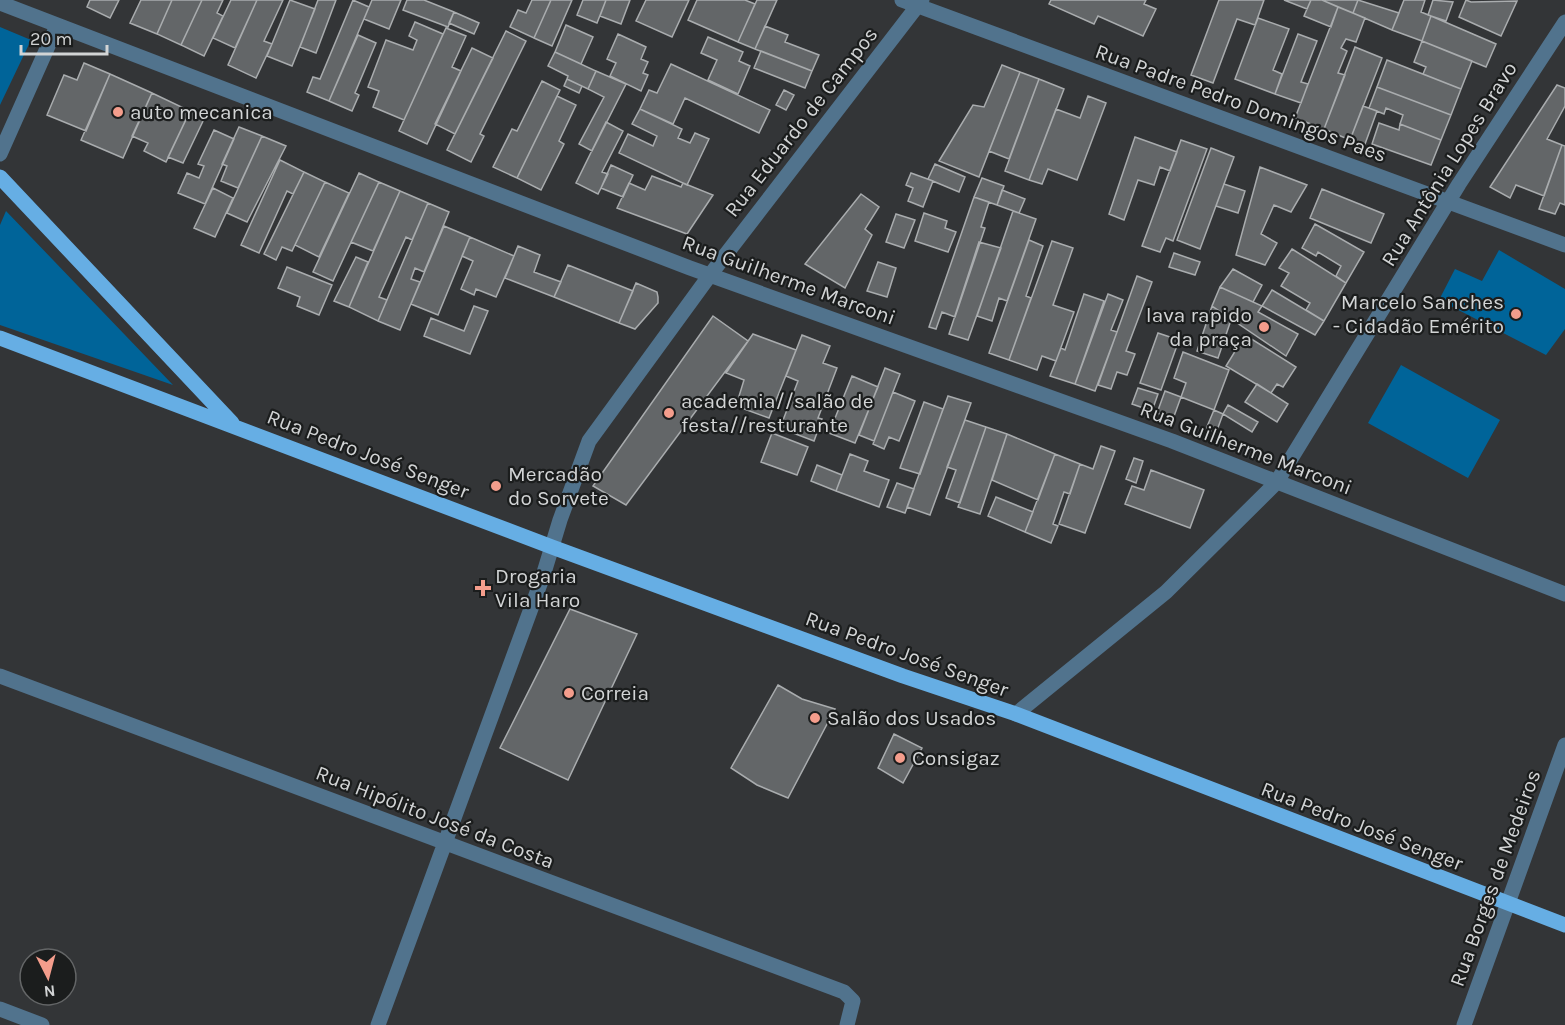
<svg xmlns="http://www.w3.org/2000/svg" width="1565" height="1025" font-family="Karla,sans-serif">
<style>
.green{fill:#006499}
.building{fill:#636668;stroke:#a9acae;stroke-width:1.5}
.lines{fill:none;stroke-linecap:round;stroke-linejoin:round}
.minor{stroke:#51738d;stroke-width:15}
.major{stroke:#66aee4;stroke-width:15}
.poi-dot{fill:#f49d8c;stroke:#1b1d1d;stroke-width:2}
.labels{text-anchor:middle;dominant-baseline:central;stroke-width:4.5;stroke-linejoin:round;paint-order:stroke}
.street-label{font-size:21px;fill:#d2d4d5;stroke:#1b1d1d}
.poi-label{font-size:21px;fill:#d2d4d5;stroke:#1b1d1d;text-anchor:start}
</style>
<rect width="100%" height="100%" fill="#333537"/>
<path class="green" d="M0 27 31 40 0 105Z
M6 211 173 385 0 325V225Z
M1499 250 1565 289V329L1546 355 1439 300 1455 269 1482 281Z
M1401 365 1500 420 1468 478 1368 423Z"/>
<path class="building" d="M90 0H119L110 18 87 7Z
M141 0H172L157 34 130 23Z
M172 0H202L181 45 157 34Z
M202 0H223L217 13 223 16 204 56 181 45Z
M231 0H257L235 48 213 38Z
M257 0H283L264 41 272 44 256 78 228 65Z
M290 0 315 9 292 66 267 56Z
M318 0H336L316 53 300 47Z
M353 0 369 7 329 101 307 92 313 77 320 79Z
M372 0H401L389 29 364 19Z
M407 0H424L454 12 448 27 403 10Z
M532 0H551L534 38 510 27 518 10 526 13Z
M551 0H572L552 46 534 38Z
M583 0H606L597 23 577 15Z
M606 0H630L621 24 600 16Z
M646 0H689L672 37 636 21Z
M697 0H745L755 4 738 42 688 20Z
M757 0H777L755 49 738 42Z
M1051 0H1146L1144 4 1156 9 1143 36 1098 16 1094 24 1049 4Z
M1219 0H1264L1255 25 1237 19 1213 83 1191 75Z
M1284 0H1311L1307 9Z
M1311 0H1322L1338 7 1331 27 1304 16Z
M1322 0H1358L1353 13Z
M1358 0 1399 13 1392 30 1353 13Z
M1404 0H1425L1421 12 1431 16 1422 41 1392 30Z
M1433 0 1453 2 1446 21 1428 15Z
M1466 0 1471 2 1517 1 1501 36 1459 17Z
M1338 7 1365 18 1356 42 1346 39 1341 48 1347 51 1338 73 1345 75 1324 129 1295 118Z
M454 12 479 23 474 34 449 23Z
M1431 16 1496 44 1486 67 1422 41Z
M1258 18 1289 29 1273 70 1282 74 1275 94 1235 79Z
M415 22 443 34 404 120 373 107 379 91 368 87 386 40 413 50 417 40 409 36Z
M566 25 593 37 581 64 555 52Z
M765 26 788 35 785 42 819 55 812 71 755 49Z
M446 28 466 36 452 67 461 71 427 144 399 131Z
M506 31 526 41 480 134 484 136 471 162 447 150Z
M618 34 646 47 641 59 648 62 643 73 648 75 641 91 610 76 616 63 607 59Z
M1298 34 1317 41 1301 82 1308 84 1301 103 1275 94Z
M358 35 376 43 355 93 359 95 352 111 329 101Z
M708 37 743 52 739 61 750 66 738 94 708 80 717 60 701 53Z
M1422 41 1472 61 1461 89 1423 74 1426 67 1414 62Z
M1355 47 1382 58 1350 140 1324 129Z
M472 48 493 58 455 134 435 124Z
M761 51 812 71 805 88 754 68Z
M555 52 596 71 588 89 567 79 568 76 548 66Z
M1387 60 1461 89 1451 115 1377 87Z
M84 63 110 74 86 131 47 115 64 75 77 80Z
M671 64 770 110 759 133 685 98 673 124 640 109 649 90 657 93Z
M1002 65 1020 72 979 177 939 161 973 105 984 107Z
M596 71 626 84 592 151 579 144 604 97 588 89Z
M1020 72 1039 79 1009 159 989 151Z
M110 74 152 93 123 158 81 140Z
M567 79 582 86 579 93 564 86Z
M1039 79 1064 89 1029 180 1005 171Z
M542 81 560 90 517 178 493 167 512 129 517 131Z
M1557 85 1565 88V106L1547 139 1562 145 1544 196 1516 185 1510 198 1490 187Z
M1377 87 1451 115 1441 140 1400 124 1403 115 1386 108 1384 114 1369 108Z
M784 90 794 95 786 110 776 105Z
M152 93 190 111 166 162 144 151 148 143 132 136Z
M557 96 576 105 559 141 564 144 541 190 517 178Z
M1088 96 1106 103 1077 180 1048 169 1042 184 1029 180 1056 109 1080 118Z
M1363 106 1377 111 1365 144 1350 140Z
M640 109 682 129 678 138 690 143 695 133 709 139 687 185 619 153 628 134 653 146 657 136 632 124Z
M190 111 205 117 183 163 168 157Z
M606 122 623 131 602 172 608 174 598 194 576 183Z
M1379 123 1399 130 1400 124 1441 140 1431 165 1372 144Z
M239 127 262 136 238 188 221 181 227 166 222 164Z
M214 130 234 139 205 204 178 193 187 173 199 178 204 166 198 164Z
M262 136 286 146 247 222 227 213Z
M1135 137 1177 152 1170 171 1160 167 1154 185 1138 180 1124 220 1109 214Z
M1181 140 1207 149 1173 241 1166 238 1160 252 1142 246Z
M1562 145 1565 146V205L1560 203 1555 214 1539 209Z
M1211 148 1234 157 1200 249 1177 240Z
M280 160 304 172 293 194 287 191 259 253 241 245Z
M935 164 965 177 959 192 928 179Z
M611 165 633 175 623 197 601 188Z
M1260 167 1307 185 1291 212 1274 205 1261 234 1277 243 1265 265 1236 255Z
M304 172 325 182 292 251 282 247 276 260 264 254Z
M359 173 379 182 333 281 313 272Z
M911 173 933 181 923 207 908 201 913 188 906 185Z
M652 176 681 187 683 183 713 195 687 234 617 208 629 183 645 190Z
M982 178 1004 186 997 205 974 197Z
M325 182 349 193 319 257 295 245Z
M379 182 400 191 373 251 351 242Z
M1224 184 1245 191 1238 213 1216 206Z
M213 188 233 198 215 237 194 228Z
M1322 189 1384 214 1371 243 1310 218Z
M1002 190 1025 199 1019 213 997 205Z
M400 191 428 203 412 240 406 237 379 297 387 300 378 321 349 307Z
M861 194 879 207 865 229 872 235 845 288 805 264Z
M974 197 989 202 981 227 985 228 955 317 942 312 936 329 929 327Z
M428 203 449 212 424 272 415 268 411 279 420 282 400 330 378 321Z
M1013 211 1036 219 1007 301 999 298 992 321 977 316Z
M924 213 947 221 945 228 956 232 948 252 915 241Z
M896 214 915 220 904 248 886 242Z
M1315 224 1364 252 1346 283 1336 276 1341 266 1318 252 1316 256 1302 248Z
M444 226 470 237 438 315 411 304Z
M470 237 514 256 496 297 476 289 474 295 461 289 473 261 462 256Z
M1029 240 1043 246 1026 296 1031 298 1009 360 989 353Z
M1052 241 1073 248 1053 305 1074 312 1056 361 1042 356 1037 370 1009 360Z
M979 242 1001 248 968 340 949 334Z
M518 246 540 255 534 272 561 282 554 297 505 278Z
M1292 249 1346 283 1324 321 1306 310 1310 303 1281 286 1289 273 1279 268Z
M1174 253 1200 262 1195 275 1169 267Z
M356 257 368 262 349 307 334 301Z
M878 262 896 268 887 297 867 291Z
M568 265 633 291 619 323 554 297Z
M287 267 332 285 319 315 297 306 300 297 278 288Z
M1233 269 1262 285 1253 302 1220 287Z
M1137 276 1152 282 1126 351 1135 354 1127 375 1117 372 1111 389 1098 385Z
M636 283 657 292 658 297V303L635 329 619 323Z
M1220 287 1262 306 1258 312 1298 334 1286 356 1212 306Z
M1272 290 1324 321 1315 335 1262 306Z
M1084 294 1104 301 1075 384 1050 376 1061 348 1065 350Z
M1108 294 1123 300 1111 330 1117 332 1095 391 1075 384Z
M474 306 488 311 470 354 424 336 431 318 464 331Z
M1212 306 1231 320 1218 358 1197 351Z
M713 316 748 341 626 505 593 486Z
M1158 333 1179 340 1161 390 1140 383Z
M753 334 796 350 769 418 736 406 744 380 726 373Z
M802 335 830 346 823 363 837 368 818 418 822 419 814 441 780 428 798 381 786 376Z
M1245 335 1296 367 1283 387 1277 384 1271 393 1226 366Z
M1183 352 1229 370 1214 410 1181 397 1186 383 1174 378Z
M885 368 900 374 874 441 859 435Z
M852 376 878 387 855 443 829 433Z
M1257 384 1288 404 1277 422 1245 402Z
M1138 388 1158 394 1152 411 1132 404Z
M1165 391 1181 397 1173 419 1157 413Z
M893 392 915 401 899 441 889 437 884 449 873 444Z
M948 396 971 403 930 515 907 507Z
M924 402 943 409 920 474 900 468Z
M1228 405 1258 422 1252 432 1223 414Z
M1214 410 1223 414 1216 433 1206 429Z
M965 420 986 427 960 503 946 498 956 470 947 467Z
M986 427 1007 434 980 514 958 507Z
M772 433 808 447 797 475 761 462Z
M1007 434 1055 454 1038 500 992 480Z
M1101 446 1115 451 1085 533 1059 524 1080 464 1093 469Z
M850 454 868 461 864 471 889 480 879 507 836 491Z
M1055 454 1080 464 1070 494 1064 492 1053 524 1058 526 1051 543 1025 532Z
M1134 458 1143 461 1136 483 1126 479Z
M817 465 842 475 836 491 811 481Z
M1151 470 1204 490 1190 528 1125 504 1132 486 1144 490Z
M897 483 914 489 905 513 887 507Z
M996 497 1033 512 1025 532 988 516Z
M570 609 637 634 568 780 500 748Z
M778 685 802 699 835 709 788 798 757 785 731 768Z
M894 734 922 748 903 783 878 768Z"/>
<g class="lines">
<path class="minor" d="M902 0 1565 245
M0 3 690 268 1172 441 1565 594
M0 154 57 26
M0 676 844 992 853 1001 847 1025
M1016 714 1166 592 1276 483 1459 184 1565 22
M0 1009 42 1025
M378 1025 543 576 560 520 589 441 710 275 922 0
M1464 1025 1565 745"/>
<path class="major" d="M0 177 232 423
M0 338 552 547 903 676 1016 714 1565 925"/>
</g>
<g class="poi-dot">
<circle cx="118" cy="112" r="6"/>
<circle cx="1516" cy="314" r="6"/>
<circle cx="1264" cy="327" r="6"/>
<circle cx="669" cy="413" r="6"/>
<circle cx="496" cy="486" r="6"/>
<path d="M480 579h6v6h6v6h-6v6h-6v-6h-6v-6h6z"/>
<circle cx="569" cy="693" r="6"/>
<circle cx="815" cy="718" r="6"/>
<circle cx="900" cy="758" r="6"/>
</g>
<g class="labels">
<g class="street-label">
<text transform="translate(1241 103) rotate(20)">Rua Padre Pedro Domingos Paes</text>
<text transform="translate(801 122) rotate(-52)">Rua Eduardo de Campos</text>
<text transform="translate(1449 164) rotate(-58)">Rua Antônia Lopes Bravo</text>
<text transform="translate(789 280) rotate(20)">Rua Guilherme Marconi</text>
<text transform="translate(1246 448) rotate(21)">Rua Guilherme Marconi</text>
<text transform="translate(368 454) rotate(21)">Rua Pedro José Senger</text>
<text transform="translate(907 654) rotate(20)">Rua Pedro José Senger</text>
<text transform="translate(435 817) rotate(21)">Rua Hipólito José da Costa</text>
<text transform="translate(1362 826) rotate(21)">Rua Pedro José Senger</text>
<text transform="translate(1495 878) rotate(-70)">Rua Borges de Medeiros</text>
</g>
<g class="poi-label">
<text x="130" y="112">auto mecanica</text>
<text x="1504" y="302" text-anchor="end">Marcelo Sanches<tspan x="1504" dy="24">- Cidadão Emérito</tspan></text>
<text x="1252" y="315" text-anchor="end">lava rapido<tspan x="1252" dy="24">da praça</tspan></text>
<text x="681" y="401">academia//salão de<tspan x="681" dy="24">festa//resturante</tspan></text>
<text x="508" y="474">Mercadão<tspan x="508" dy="24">do Sorvete</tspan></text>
<text x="495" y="576">Drogaria<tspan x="495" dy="24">Vila Haro</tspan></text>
<text x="581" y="693">Correia</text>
<text x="827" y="718">Salão dos Usados</text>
<text x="912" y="758">Consigaz</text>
</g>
</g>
<g transform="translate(48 977) rotate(174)"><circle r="28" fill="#1b1d1d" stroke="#646667" stroke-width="1.5"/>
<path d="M0-4.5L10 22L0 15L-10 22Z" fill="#f49d8c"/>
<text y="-9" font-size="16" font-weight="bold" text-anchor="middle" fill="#d2d4d5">N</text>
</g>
<path d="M21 45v9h86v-9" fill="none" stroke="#d2d4d5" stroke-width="3"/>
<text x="30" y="45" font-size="18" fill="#d2d4d5" stroke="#1b1d1d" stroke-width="4.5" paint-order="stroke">20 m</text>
</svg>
